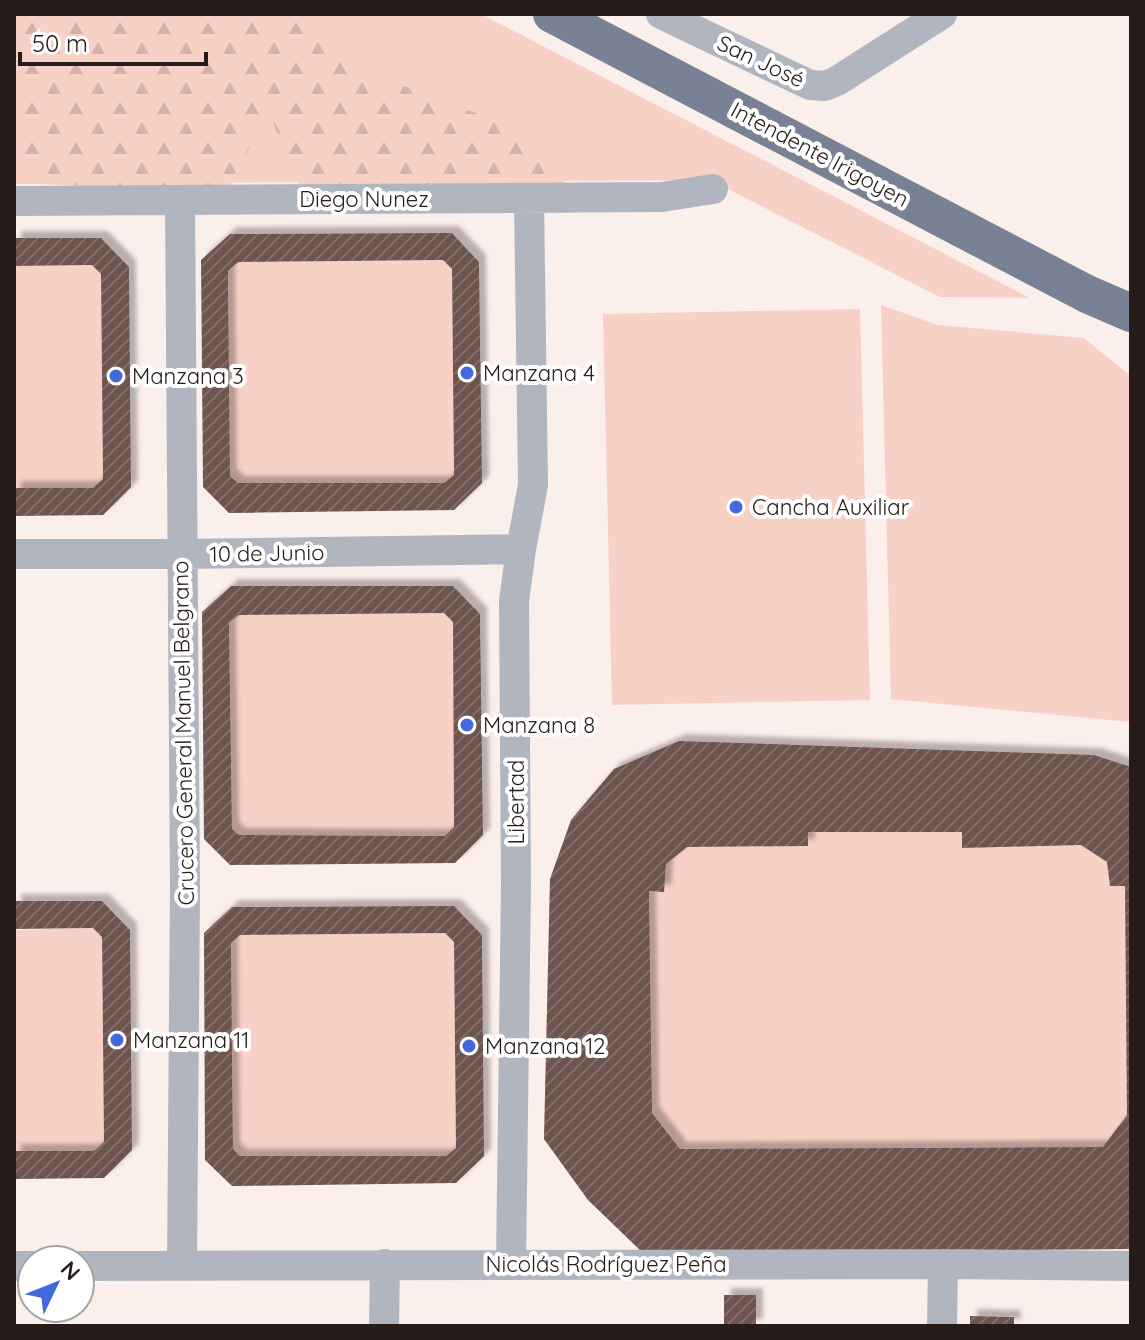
<svg xmlns="http://www.w3.org/2000/svg" width="1145" height="1340" font-family="Quicksand,sans-serif">
<style>
.grass{fill:#f7d0c6}
.forest{fill:url(#forest-firs)}
.building{fill:url(#building-hatch);fill-rule:evenodd;filter:url(#shadow)}
.lines{fill:none;stroke-linecap:round;stroke-linejoin:round}
.minor{stroke:#b0b5bf;stroke-width:30}
.major{stroke:#798194;stroke-width:38}
.poi-dot{fill:#4268da;stroke:#fff;stroke-width:3}
.labels{text-anchor:middle;dominant-baseline:central;stroke-width:8;stroke-linejoin:round;paint-order:stroke}
.street-label{font-size:22px;fill:#261b19;stroke:#fff}
.poi-label{font-size:22px;fill:#261b19;stroke:#fff;text-anchor:start}
</style>
<defs>
<pattern id="forest-firs" width="22" height="20" patternUnits="userSpaceOnUse" patternTransform="scale(2)"><rect width="22" height="20" fill="#f7d0c6"/><path d="M5 1l3.5 6h-7zM16 11l3.5 6h-7z" fill="#d4b2aa"/></pattern>
<pattern id="building-hatch" width="6" height="6" patternUnits="userSpaceOnUse" patternTransform="scale(2)"><rect width="6" height="6" fill="#6d544e"/><path d="M-1 1l2-2M0 6l6-6M5 7l2-2" fill="none" stroke="#816e69"/></pattern>
<filter id="shadow"><feDropShadow dx="7" dy="-7" stdDeviation="2" flood-color="#0004"/></filter>
</defs>
<rect width="100%" height="100%" fill="#fbefec"/>
<path class="grass" d="M14 14H481L1030 298 940 297 710 180 14 184Z
M443 260 452 269 454 475 444 483H238L230 476 228 271 238 262Z
M92 265 101 274 103 479 93 488H14V266Z
M881 305 938 325 1084 338 1131 376V722L891 699Z
M860 309 870 700 612 705 603 314Z
M444 613 453 622 454 827 445 836 239 835 232 829 229 623 239 615Z
M679 741 1094 755 1131 767V1249L643 1253 588 1200 544 1139 550 879 571 820 614 769Z
M93 928 102 937 104 1142 94 1151H14V930Z
M445 933 454 942 456 1148 446 1156H240L233 1149 231 943 240 935Z"/>
<path class="forest" d="M14 14H308L307 28 380 77 525 132 577 197 301 189 268 111 228 189 232 192 14 183Z"/>
<path class="building" d="M452 233 479 262 482 483 454 510 229 513 203 487 201 260 230 234ZM443 260 452 269 454 475 444 483H238L230 476 228 271 238 262Z
M14 238H101L129 267 131 487 103 515 14 516V488H93L103 479 101 274 92 265 14 266Z
M231 586H453L480 614 483 835 455 863 230 865 204 839 202 612ZM444 613 453 622 454 827 445 836 239 835 232 829 229 623 239 615Z
M679 741 1094 755 1131 767V1249L643 1253 588 1200 544 1139 550 879 571 820 614 769ZM808 832H962V848L1081 845 1107 862 1110 886H1125L1127 1115 1103 1147 680 1149 652 1113 649 891 664 892 666 864 687 847 808 846Z
M14 901H102L130 930 132 1150 104 1178 14 1179V1151H94L104 1142 102 937 93 928 15 929Z
M454 906 482 935 484 1156 456 1183 232 1186 205 1160 204 933 232 907ZM445 933 454 942 456 1148 446 1156H240L233 1149 231 943 240 935Z
M724 1295H756V1326H724Z
M970 1316 1014 1317V1326H970Z"/>
<g class="lines">
<path class="minor" d="M661 14 810 85 825 86 837 81 942 14
M180 200 185 888 182 1265
M14 201 662 197 713 189
M14 554H181L521 549
M511 1264 516 884 514 601 521 549 533 485 529 198
M14 1266H32
M80 1266 943 1264 1131 1266
M384 1326 385 1264
M942 1326 943 1264"/>
<path class="major" d="M552 14 1087 294 1131 313"/>
</g>
<g class="poi-dot">
<circle cx="467" cy="373" r="8"/>
<circle cx="116" cy="376" r="8"/>
<circle cx="736" cy="507" r="8"/>
<circle cx="467" cy="725" r="8"/>
<circle cx="117" cy="1040" r="8"/>
<circle cx="469" cy="1046" r="8"/>
</g>
<g class="labels">
<g class="street-label">
<text transform="translate(761 61) rotate(25)">San José</text>
<text transform="translate(820 154) rotate(28)">Intendente Irigoyen</text>
<text x="364" y="199">Diego Nunez</text>
<text transform="translate(267 553) rotate(-1)">10 de Junio</text>
<text transform="translate(183 733) rotate(-91)">Crucero General Manuel Belgrano</text>
<text transform="translate(516 802) rotate(-90)">Libertad</text>
<text x="606" y="1264">Nicolás Rodríguez Peña</text>
</g>
<g class="poi-label">
<text x="483" y="373">Manzana 4</text>
<text x="132" y="376">Manzana 3</text>
<text x="752" y="507">Cancha Auxiliar</text>
<text x="483" y="725">Manzana 8</text>
<text x="133" y="1040">Manzana 11</text>
<text x="485" y="1046">Manzana 12</text>
</g>
</g>
<rect width="1145" height="1340" fill="none" stroke="#261b19" stroke-width="32"/>
<g transform="translate(56 1284) rotate(47)"><circle r="38" fill="#ffffff" stroke="#a8a4a3" stroke-width="2"/>
<path d="M0-6L14 30L0 20L-14 30Z" fill="#4268da"/>
<text y="-12" font-size="22" font-weight="bold" text-anchor="middle" fill="#261b19">N</text>
</g>
<path d="M20 52v12h186v-12" fill="none" stroke="#261b19" stroke-width="4"/>
<text x="32" y="52" font-size="24" fill="#261b19" stroke="#ffffff" stroke-width="6" paint-order="stroke">50 m</text>
</svg>
